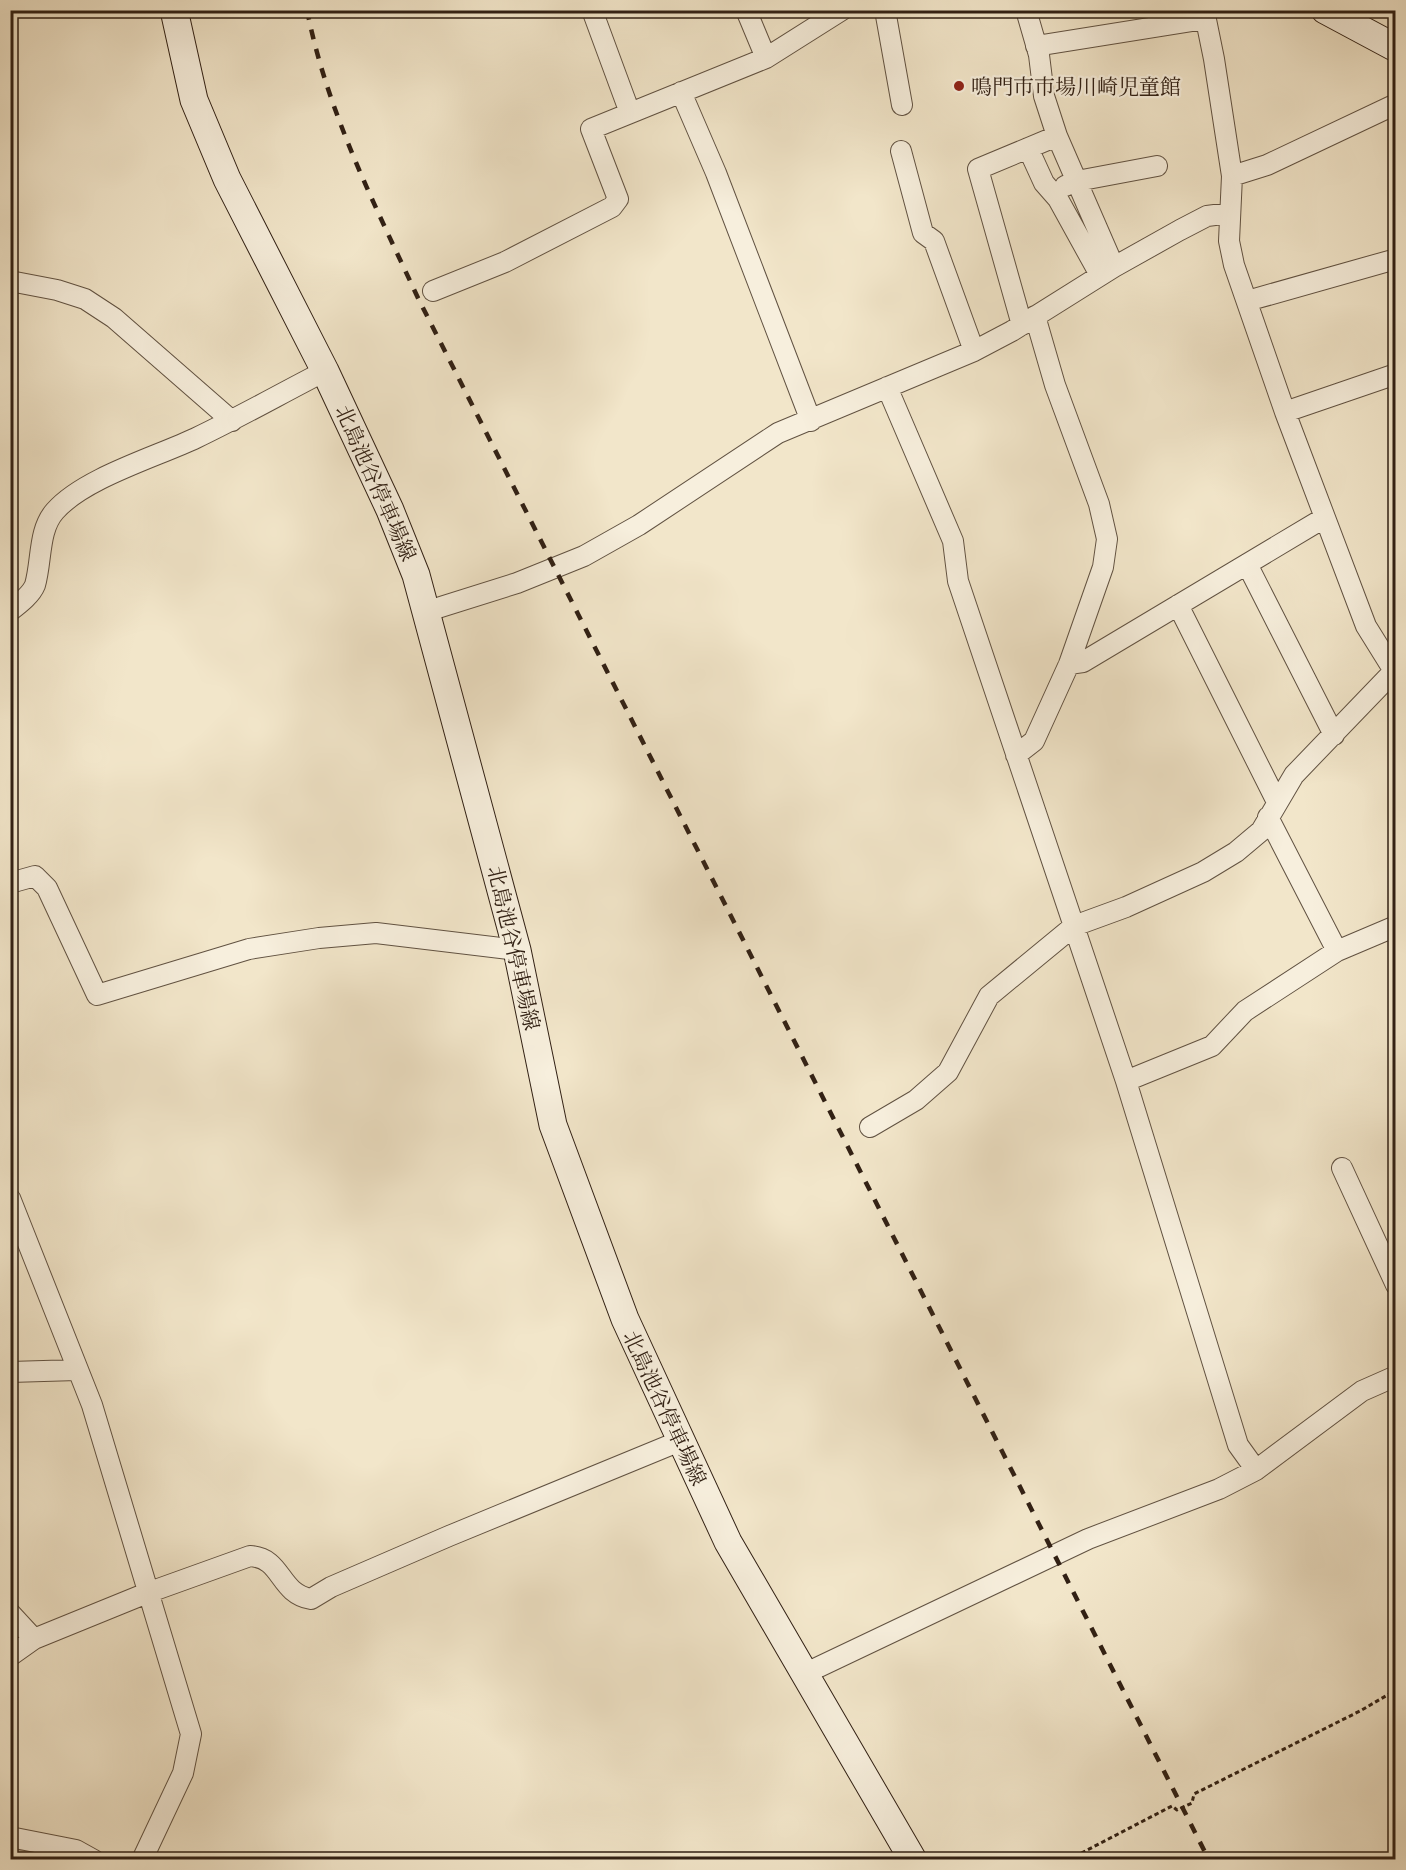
<svg xmlns="http://www.w3.org/2000/svg" width="1406" height="1870" font-family="'EB Garamond','Noto Serif JP',serif">
<style>
.lines{fill:none;stroke-linecap:round;stroke-linejoin:round}
.river{stroke:#b0a38c;stroke-width:30}
.minor-casing{stroke:#615242;stroke-width:22}
.secondary-casing{stroke:#312014;stroke-width:29}
.path{stroke:#312014;stroke-width:3;stroke-dasharray:4.5 3;stroke-linecap:butt}
.minor{stroke:#f7efdd;stroke-width:20}
.secondary{stroke:#f7efdd;stroke-width:27}
.rail{stroke:#312014;stroke-width:4.5;stroke-dasharray:10 10;stroke-linecap:butt}
.poi-dot{fill:#8f2418;stroke:#f7efdd;stroke-width:2}
.labels{text-anchor:middle;dominant-baseline:central;stroke-width:4.5;stroke-linejoin:round;paint-order:stroke}
.poi-label{font-size:21px;fill:#312014;stroke:#f7efdd;text-anchor:start}
.street-label{font-size:21px;fill:#312014;stroke:#f7efdd}
</style>
<rect width="100%" height="100%" fill="#f2e6ca"/>
<filter id="stains"><feTurbulence type="fractalNoise" baseFrequency=".00333" numOctaves="4"/><feColorMatrix values="0 0 0 0 .2 0 0 0 0 .09 0 0 0 0 .02 0 0 0 .5 -.17"/></filter>
<radialGradient id="worn" r=".72"><stop offset=".6" stop-color="#630" stop-opacity="0"/><stop offset="1" stop-color="#630" stop-opacity=".3"/></radialGradient>
<g class="lines">
<path class="river" d="M19 1847 69 1860"/>
<defs>
<path id="minor" d="M592 10 630 113
M746 10 766 58
M885 10 902 105
M1026 10 1039 55 1044 96 1057 136 1114 267
M1204 10 1214 59 1232 176 1229 241 1234 265 1285 412 1366 626 1394 671
M1036 46 1205 19
M681 92 716 173 811 421
M1028 148 1044 183 1058 199 1100 275
M901 151 923 233 934 241 974 351
M1232 176 1267 165 1396 104
M1065 186 1077 181 1157 166
M10 281 57 290 85 299 114 318 232 421
M433 291 505 262 612 207 618 199 591 129 766 58 842 10
M1247 301 1396 259
M1022 325 978 169 1057 136
M887 387 953 541 958 581 1126 1081 1238 1445 1256 1470
M1285 412 1396 374
M1247 564 1334 735
M1178 605 1277 802
M10 611C19 604 31 595 35 585 42 561 38 530 55 511 84 478 156 457 196 438 240 417 282 393 325 371
M428 611 517 583 584 556 639 525 778 433 974 351 1012 331 1114 267 1180 230 1207 216 1230 213
M1069 664 1083 662 1324 518
M1016 755 1034 741 1069 664 1103 567 1107 539 1099 504 1055 385 1035 316
M1268 817 1337 951 1396 926
M10 883 35 876 47 888 97 995 249 949 319 938 376 933 517 950
M1126 1081 1212 1046 1245 1011 1337 951
M870 1127 916 1100 948 1072 989 996 1074 926 1126 907 1203 872 1236 852 1261 831 1294 775 1396 669
M1342 1168 1396 1285
M10 1198 92 1405 191 1734 183 1773 142 1860
M10 1372 77 1370
M10 1613 34 1639
M10 1656 34 1639 147 1593 250 1556C283 1558 278 1593 311 1599L331 1587 449 1536 680 1441
M804 1674 1088 1539 1219 1489 1256 1470 1362 1391 1396 1376
M10 1837 76 1850 94 1860"/>
<path id="secondary" d="M174 10 194 100 227 179 325 371 390 510 416 575 517 950 553 1125 625 1319 728 1542 913 1860
M1325 10 1396 48"/>
</defs>
<use href="#minor" class="minor-casing"/>
<use href="#secondary" class="secondary-casing"/>
<path class="path" d="M1068 1860 1172 1806 1177 1810 1192 1803 1194 1794 1360 1711 1396 1690"/>
<use href="#minor" class="minor"/>
<use href="#secondary" class="secondary"/>
<path class="rail" d="M307 10C327 112 375 205 418 298L1209 1860"/>
</g>
<circle class="poi-dot" cx="959" cy="86" r="6"/>
<g class="labels">
<g class="poi-label">
<text x="971" y="86">鳴門市市場川崎児童館</text>
</g>
<g class="street-label">
<text transform="translate(376 483) rotate(66)">北島池谷停車場線</text>
<text transform="translate(514 948) rotate(77)">北島池谷停車場線</text>
<text transform="translate(665 1408) rotate(65)">北島池谷停車場線</text>
</g>
</g>
<rect width="1406" height="1870" fill="none" stroke="#f2e6ca" stroke-width="36"/>
<rect x="12" y="12" width="1382" height="1846" fill="none" stroke="#312014" stroke-width="3"/>
<rect x="18" y="18" width="1370" height="1834" fill="none" stroke="#312014" stroke-width="1.5"/>
<rect width="100%" height="100%" filter="url(#stains)"/>
<rect width="100%" height="100%" fill="url(#worn)"/>
</svg>
